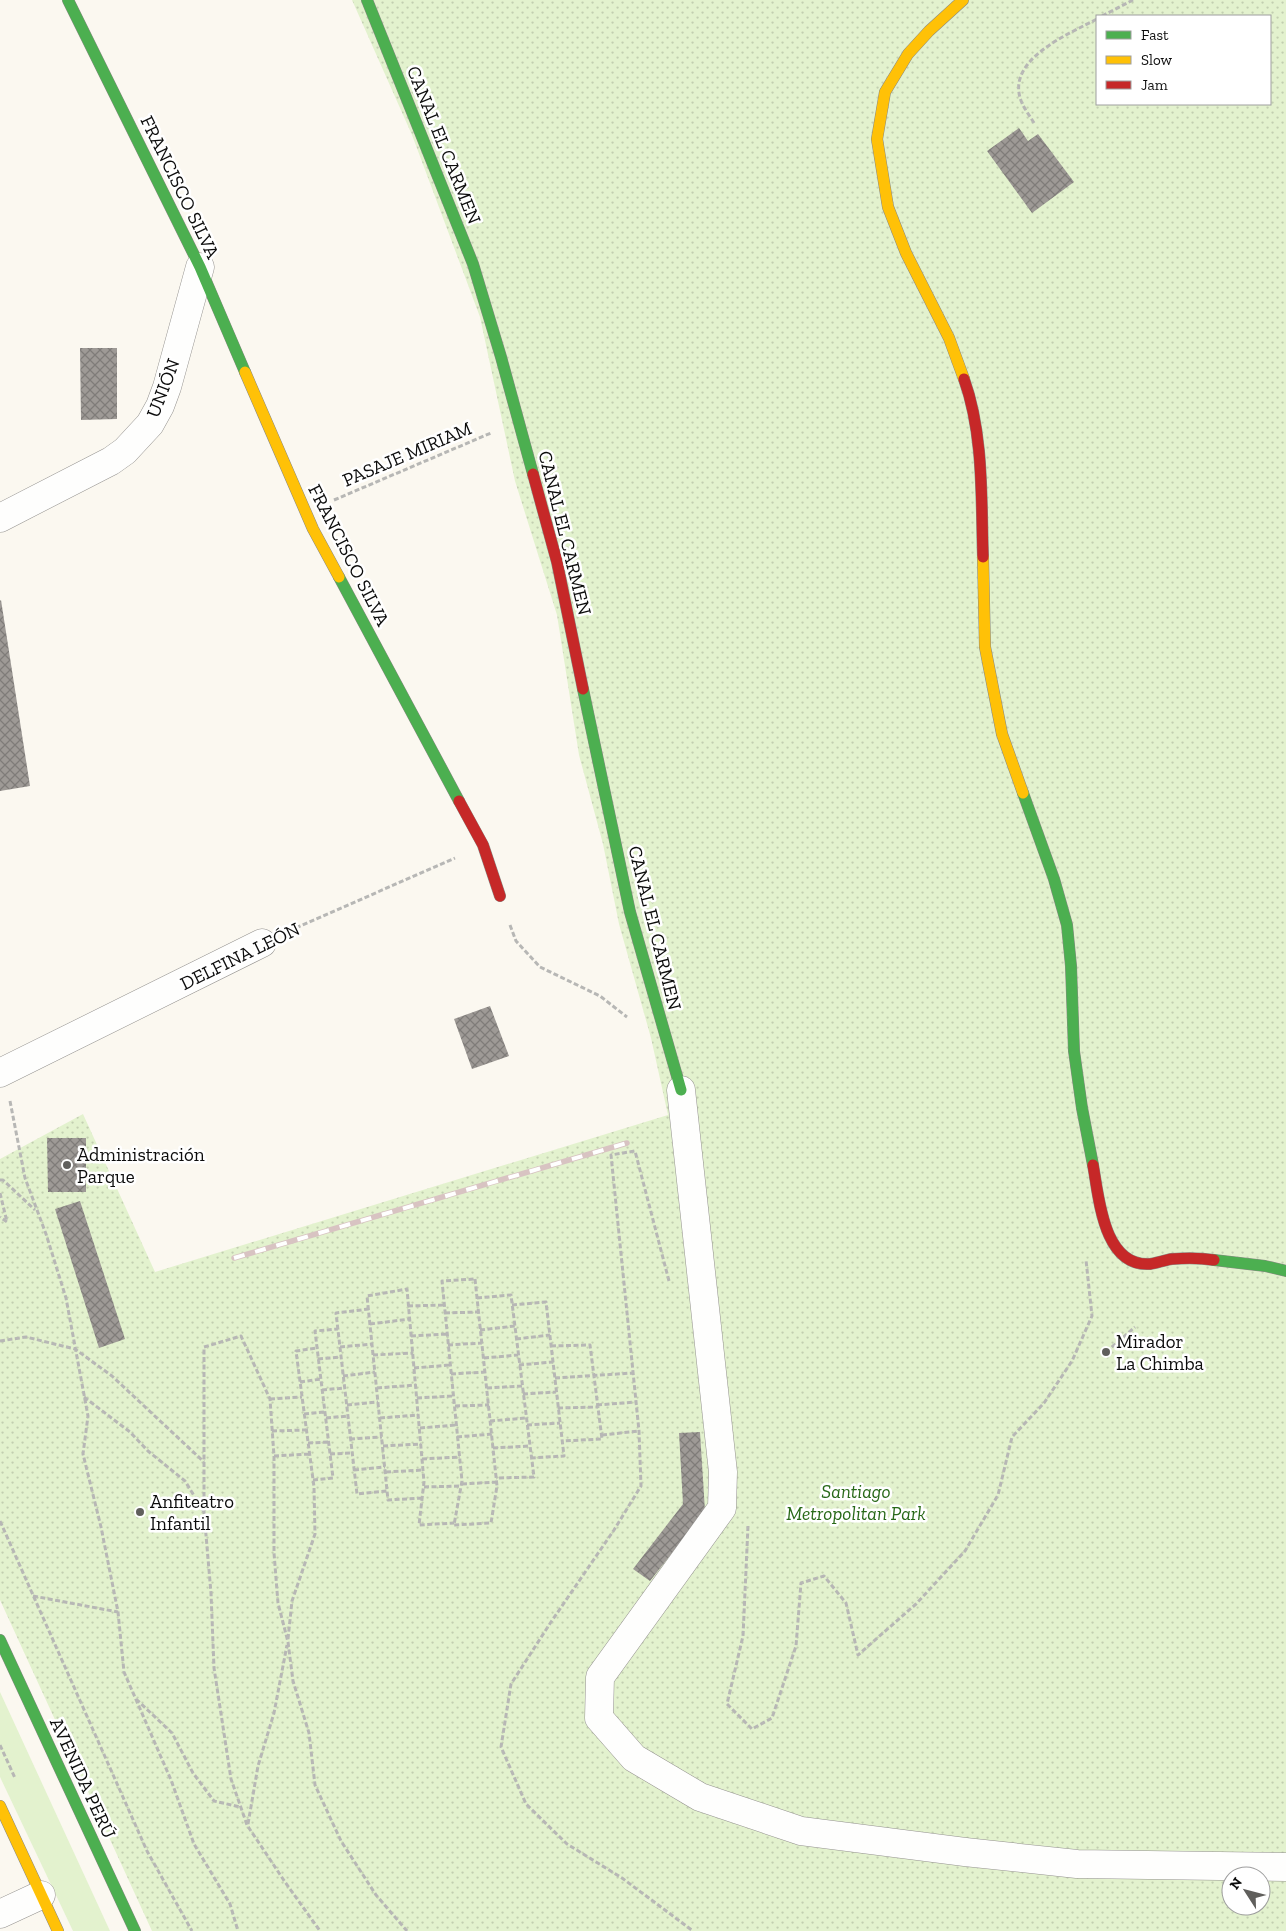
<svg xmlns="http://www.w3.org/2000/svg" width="1286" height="1931" font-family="'Zilla Slab',serif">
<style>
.grass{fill:#e3f2ce}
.park{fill:url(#park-dots);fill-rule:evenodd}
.building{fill:url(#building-cross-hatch)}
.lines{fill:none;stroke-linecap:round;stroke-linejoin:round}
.street-casing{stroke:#94928f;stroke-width:29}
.fast-casing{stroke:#8a8985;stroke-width:12}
.slow-casing{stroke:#8a8985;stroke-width:12}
.jam-casing{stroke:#8a8985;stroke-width:12}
.path{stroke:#b7b7b5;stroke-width:3;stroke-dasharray:5 2.5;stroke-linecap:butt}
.street{stroke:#fefefd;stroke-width:28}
.fast{stroke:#4caf50;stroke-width:11}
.slow{stroke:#ffc107;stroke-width:11}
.jam{stroke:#c62828;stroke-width:11}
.rail-casing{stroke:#d8c3c2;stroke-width:5.5}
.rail{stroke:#fff;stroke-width:4;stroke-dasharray:11;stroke-linecap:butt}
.poi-dot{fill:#605f5c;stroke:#fff;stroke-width:2}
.labels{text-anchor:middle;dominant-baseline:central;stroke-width:5;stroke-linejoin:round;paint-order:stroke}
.street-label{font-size:19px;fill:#0c0c0c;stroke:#fff}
.poi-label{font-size:19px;fill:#0c0c0c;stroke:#fff;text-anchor:start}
.park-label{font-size:19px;font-style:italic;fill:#286918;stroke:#fff}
</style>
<defs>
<pattern id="park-dots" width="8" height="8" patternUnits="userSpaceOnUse" patternTransform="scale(1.25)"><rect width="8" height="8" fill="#e3f2ce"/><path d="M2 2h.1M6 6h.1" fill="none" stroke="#c2ceb0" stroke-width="1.8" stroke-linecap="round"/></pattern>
<pattern id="building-cross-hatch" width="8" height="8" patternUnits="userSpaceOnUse" patternTransform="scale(1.25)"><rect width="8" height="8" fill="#9e9a96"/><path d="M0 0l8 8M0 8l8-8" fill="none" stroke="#7f7c79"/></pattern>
</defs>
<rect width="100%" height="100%" fill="#fbf8f0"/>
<path class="grass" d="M0 1692 110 1931H73L0 1777Z"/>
<path class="park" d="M352 0H1286V1931H152L0 1600V1159L83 1114 155 1272 668 1115 651 1038 619 924 603 844 579 755 557 615 515 481 480 317 412 135ZM1097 16H1270V104H1097ZM1231 1876H1261V1906H1231Z"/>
<path class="building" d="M1019 128 1028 141 1038 134 1074 182 1032 213 987 151Z
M80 348H117V419L81 420Z
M1 600 30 786 0 791V601Z
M490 1006 509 1056 472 1069 454 1019Z
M47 1138H86V1192H48Z
M80 1201 125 1339 99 1348 55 1209Z
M700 1432 705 1511 650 1581 633 1569 683 1504 679 1433Z"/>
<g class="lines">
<defs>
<path id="street" d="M0 518 111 461 125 451 150 424 160 406 167 387 200 267
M0 1073 262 943
M681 1090 723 1472 722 1508 600 1677 599 1718 634 1758 700 1797 801 1831 965 1852 1077 1864 1286 1867
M0 1914 41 1895"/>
<path id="fast" d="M68 0 200 267 245 372
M367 0 473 264 501 357 533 474
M339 577 459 801
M583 689 630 912 681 1090
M1023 793 1054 879 1067 925 1071 966 1074 1051 1082 1108 1093 1165
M1214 1260 1265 1266 1286 1271
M0 1640 135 1931"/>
<path id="slow" d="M963 0 929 31 908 54 885 92 877 139 888 207 906 253 949 338 964 379
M245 372 313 529 339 577
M983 557 985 647 1002 734 1023 793
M0 1806 58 1931"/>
<path id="jam" d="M964 379C984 435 981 499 983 557
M533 474 557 562 583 689
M459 801 483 845 500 896
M1093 1165C1099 1197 1103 1267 1150 1264 1157 1263 1165 1260 1172 1259 1185 1258 1201 1258 1214 1260"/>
</defs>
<use href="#street" class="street-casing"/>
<use href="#fast" class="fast-casing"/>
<use href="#slow" class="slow-casing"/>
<use href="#jam" class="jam-casing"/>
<path class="path" d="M1102 16 1133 0
M1034 123C1030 116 1025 110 1022 103 1003 60 1069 34 1097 19
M334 500 491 433
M510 925 516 941 540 967 600 996 627 1017
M289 931 455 858
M10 1101 25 1178 46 1234 66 1298 88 1416 83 1454 101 1527 118 1612 124 1672 171 1780 194 1844 230 1904 238 1931
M0 1180H3L35 1210
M0 1193 7 1222 0 1217
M475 1279 497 1486 491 1523 454 1525 462 1481 442 1281Z
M669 1281 635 1151 611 1155 639 1431 641 1486 614 1530 551 1622 511 1684 501 1747 526 1804 567 1844 622 1878 693 1931
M477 1298 511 1295 534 1477 496 1478
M512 1305 546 1302 564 1456 531 1458
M408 1306 444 1305
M369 1309 336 1313 357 1494 387 1491
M445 1313 478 1312
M370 1324 410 1319
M480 1330 515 1326
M411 1336 447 1334
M516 1339 550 1335
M0 1341 26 1337 75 1349 112 1376 204 1462
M448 1345 482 1343
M551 1346 590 1345 602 1439 562 1441
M340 1347 372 1344
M1106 1352 1135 1327
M373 1355 413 1353
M484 1358 518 1355
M318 1359 341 1357
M519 1365 553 1362
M414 1368 450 1365
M451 1374 485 1372
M343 1376 375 1372
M555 1378 633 1373
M300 1382 321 1379
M377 1388 416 1385
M487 1388 522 1386
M322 1390 344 1388
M523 1394 556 1392
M84 1397 130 1432 148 1451 185 1481 204 1512 211 1593 214 1668 231 1779 247 1825 285 1882 320 1931
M417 1398 453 1396
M270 1399 302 1397
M347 1405 378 1402
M597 1405 636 1402
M455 1406 489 1405
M558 1408 598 1407
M304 1414 325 1412
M326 1418 348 1416
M380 1418 418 1415
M490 1421 526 1418
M527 1425 560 1423
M420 1428 456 1425
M272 1431 306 1430
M602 1435 639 1431
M457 1437 492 1434
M350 1439 382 1437
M308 1443 329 1442
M383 1446 421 1444
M493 1448 530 1446
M330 1454 352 1453
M274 1456 309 1454
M422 1459 460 1457
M354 1470 385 1467
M386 1472 423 1470
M313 1480 333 1478 315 1331 338 1329
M462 1484 497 1482
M424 1487 461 1486
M422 1498 388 1500 367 1296 407 1289 424 1482 419 1525 454 1523
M204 1512V1347L241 1336 270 1399 274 1456V1553L278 1603 288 1642 293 1681 309 1733 315 1785 341 1841 376 1895 407 1931
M0 1521 147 1851 192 1931
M748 1526 743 1636 727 1704 752 1729 772 1718 796 1646 801 1583 824 1576 846 1603 858 1655 916 1604 965 1551 998 1495 1012 1437 1044 1403 1072 1361 1092 1316 1086 1260
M33 1596 118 1612
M288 1639 292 1601 315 1534 314 1487 296 1351 317 1348
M136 1699 172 1733 193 1773 214 1801 240 1807
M0 1745 15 1778
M248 1824 258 1766 274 1713 287 1645"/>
<use href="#street" class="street"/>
<use href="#fast" class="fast"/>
<use href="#slow" class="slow"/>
<use href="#jam" class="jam"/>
<defs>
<path id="rail" d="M234 1258 627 1143"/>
</defs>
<use href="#rail" class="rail-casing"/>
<use href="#rail" class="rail"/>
</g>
<g class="poi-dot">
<circle cx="67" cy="1165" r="5"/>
<circle cx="1106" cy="1352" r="5"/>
<circle cx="140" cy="1512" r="5"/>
</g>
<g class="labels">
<g class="street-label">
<text transform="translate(444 145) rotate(68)">CANAL EL CARMEN</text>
<text transform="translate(180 187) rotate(64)">FRANCISCO SILVA</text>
<text transform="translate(163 388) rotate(-69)">UNIÓN</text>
<text transform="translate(407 454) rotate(-23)">PASAJE MIRIAM</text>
<text transform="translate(565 533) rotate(76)">CANAL EL CARMEN</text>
<text transform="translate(349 555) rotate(63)">FRANCISCO SILVA</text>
<text transform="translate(655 928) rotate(76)">CANAL EL CARMEN</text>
<text transform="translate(240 956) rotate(-26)">DELFINA LEÓN</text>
<text transform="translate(83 1778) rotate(65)">AVENIDA PERÚ</text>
</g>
<g class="poi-label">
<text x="77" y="1154">Administración<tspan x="77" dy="22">Parque</tspan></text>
<text x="1116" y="1341">Mirador<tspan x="1116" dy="22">La Chimba</tspan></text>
<text x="150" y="1501">Anfiteatro<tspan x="150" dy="22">Infantil</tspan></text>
</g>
<g class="park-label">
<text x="856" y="1491">Santiago<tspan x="856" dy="22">Metropolitan Park</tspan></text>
</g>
</g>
<rect x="1096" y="15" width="175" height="90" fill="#ffffff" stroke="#9e9e9e"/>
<rect x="1106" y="31" width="25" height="8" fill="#4caf50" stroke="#9e9e9e"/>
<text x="1141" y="40" font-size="15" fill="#0c0c0c">Fast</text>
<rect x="1106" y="56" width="25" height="8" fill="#ffc107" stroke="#9e9e9e"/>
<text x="1141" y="65" font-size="15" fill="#0c0c0c">Slow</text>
<rect x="1106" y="81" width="25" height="8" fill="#c62828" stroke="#9e9e9e"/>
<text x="1141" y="90" font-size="15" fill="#0c0c0c">Jam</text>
<g transform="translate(1246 1891) rotate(306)"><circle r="24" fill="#ffffff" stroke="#9e9e9e"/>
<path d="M0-4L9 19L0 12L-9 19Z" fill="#605f5c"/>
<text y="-8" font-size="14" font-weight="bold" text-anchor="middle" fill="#0c0c0c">N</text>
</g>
</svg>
